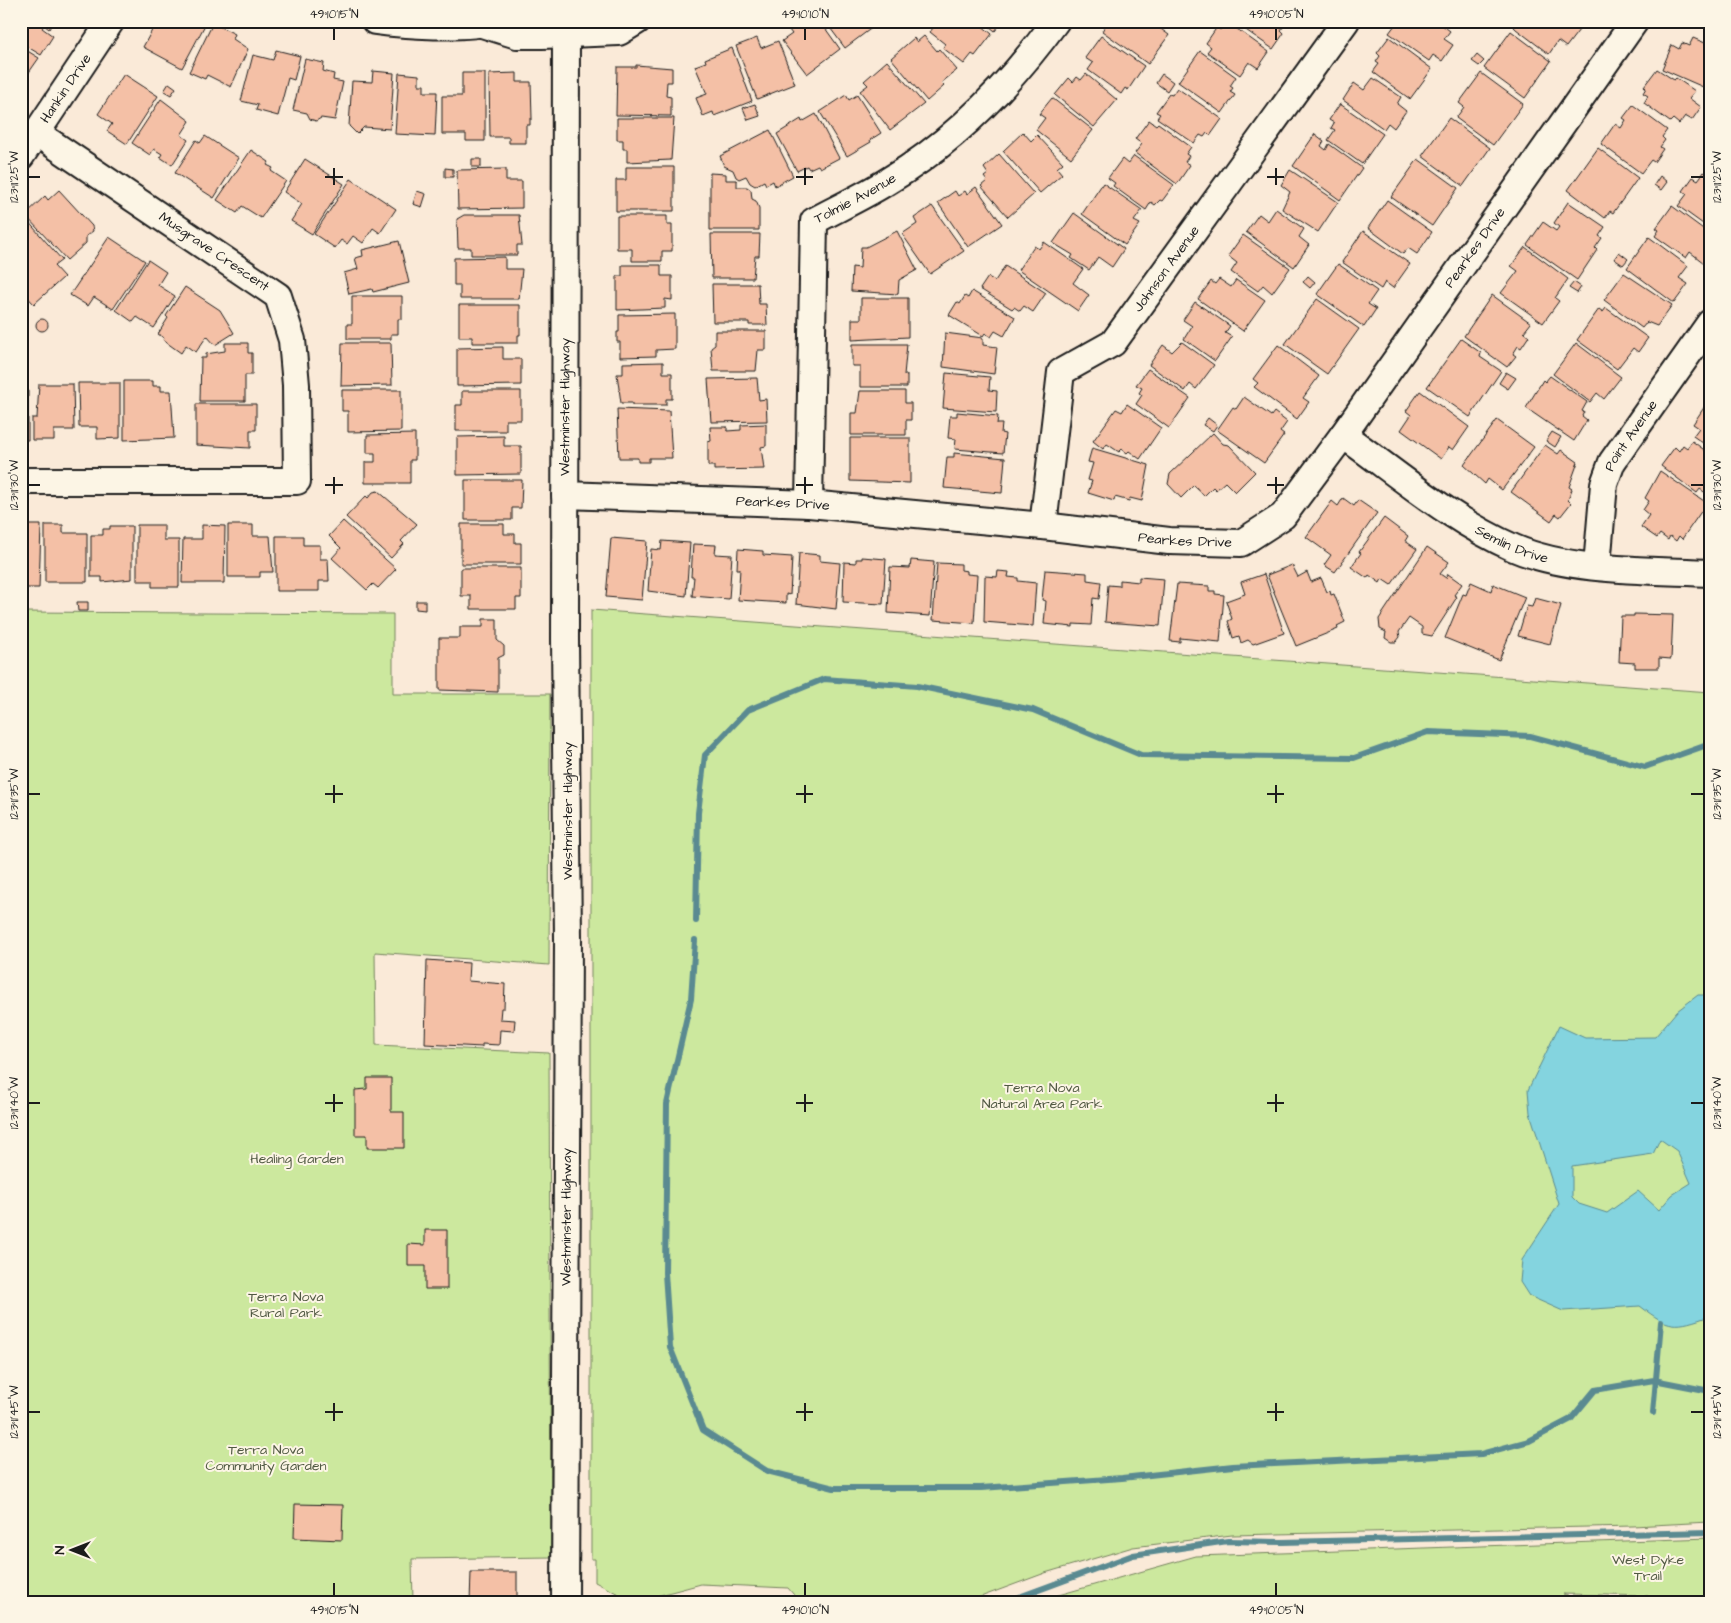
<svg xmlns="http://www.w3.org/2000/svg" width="1731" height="1623" font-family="'Architects Daughter',sans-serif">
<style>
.green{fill:#cce89e;stroke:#74825d}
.water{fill:#84d4df;stroke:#5a8a91;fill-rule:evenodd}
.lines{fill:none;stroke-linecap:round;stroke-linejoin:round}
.stream{stroke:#5a8a91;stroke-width:6}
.building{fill:#f4c0a6;stroke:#1c1c1c}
.minor-casing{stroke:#1c1c1c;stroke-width:30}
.minor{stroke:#fcf5e5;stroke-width:26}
.ticks{fill:none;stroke:#1c1c1c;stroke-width:2}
.labels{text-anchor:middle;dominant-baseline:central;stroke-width:4;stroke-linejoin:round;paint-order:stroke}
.street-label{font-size:14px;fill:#1c1c1c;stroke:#fcf5e5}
.park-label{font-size:14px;fill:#515943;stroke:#fcf5e5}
.neatline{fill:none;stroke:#1c1c1c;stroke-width:2}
.ticks-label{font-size:12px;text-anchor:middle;fill:#1c1c1c}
</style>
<rect width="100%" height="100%" fill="#faead8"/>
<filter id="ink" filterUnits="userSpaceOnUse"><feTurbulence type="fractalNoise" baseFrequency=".02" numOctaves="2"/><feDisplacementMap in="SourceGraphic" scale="10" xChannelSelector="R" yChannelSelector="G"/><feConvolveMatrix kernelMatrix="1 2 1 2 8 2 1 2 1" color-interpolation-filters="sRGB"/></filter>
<g filter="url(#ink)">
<path class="green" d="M591 610 1710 692V1522L1633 1526 1232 1535 1133 1547 1045 1573 967 1602H800L788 1588 701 1584 634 1602 595 1582V1559H591Z
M21 612 393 614V694H550L549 965 375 952 376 1045 549 1053 551 1557 412 1559 413 1602H21Z
M1710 1538V1602H1634L1648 1596 1563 1594 1579 1602H1034L1196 1556Z"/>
<path class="water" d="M1698 995H1710V1316C1675 1328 1670 1329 1640 1306L1563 1311 1529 1296 1520 1282 1522 1260 1559 1204 1530 1113 1528 1090 1559 1026 1585 1038 1655 1037 1677 1011ZM1660 1139 1677 1151 1691 1183 1672 1195 1659 1210 1638 1191 1607 1213 1579 1204 1572 1197V1166L1653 1154Z"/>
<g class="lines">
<path class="stream" d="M696 921 698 813 705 755 748 710 824 679 917 686 1033 710 1141 755 1354 758 1428 732 1530 736 1645 767 1710 744
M695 940 691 999 667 1104 665 1273 670 1347 703 1430 767 1471 834 1488H981L1122 1478 1233 1466 1481 1454 1529 1441 1571 1419 1595 1390 1654 1380 1710 1391
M1653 1413 1661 1322
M1006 1602 1133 1555 1228 1541 1282 1542 1710 1532"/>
</g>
<path class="building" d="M21 21H54L49 29 44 25 42 28 53 36 41 55 21 43Z
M157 21H207L182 68 143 47Z
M792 21H820L840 49 807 74 782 41 792 34 786 26Z
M825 21H881L845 48Z
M930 21H976L992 34 975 56 972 54 964 64 943 48 945 44 930 32 935 25Z
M983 21H1003L995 31Z
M1108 21H1150L1169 35 1148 64 1102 31Z
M1157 21H1173L1168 29Z
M1226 21 1269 52 1258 68 1249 62 1240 75 1207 52 1211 47 1206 43 1217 27 1220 30Z
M1233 21H1282L1285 24 1281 30 1284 33 1273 49Z
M1398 21H1437L1450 31 1444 39 1453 45 1442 61 1433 55 1429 61 1389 33Z
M1514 21H1567L1579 30 1566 47 1558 41 1549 54 1516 29 1512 25Z
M1692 21H1710V39L1707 38 1709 25Z
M213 23 235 34 233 39 248 49 231 87 207 75 205 79 189 72Z
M1511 31 1551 61 1525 98 1484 68Z
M924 36 937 51 939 49 957 70 941 83 944 86 927 101 891 58 914 38 917 42Z
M1101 36 1144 66 1128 90 1125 88 1121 94 1088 70 1093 63 1085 58Z
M1389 37 1432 69 1410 99 1373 72 1379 64 1376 62 1380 56 1377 53Z
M757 38 761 48 778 41 795 84 757 99 736 46Z
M1693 38 1710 45V90L1662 69 1672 45 1679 49 1682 43 1689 46Z
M21 47 39 58 25 78 21 76Z
M732 48 752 101 714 116 713 112 703 116 696 98 707 94 695 66 706 62 705 59Z
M276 50 300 56 294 80 288 78 278 116 256 110 258 105 241 101 253 55 273 60Z
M1200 51 1236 77 1230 86 1233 88 1230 92 1235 95 1222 113 1178 82Z
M1477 55 1484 61 1479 66 1472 61Z
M305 59 324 63 323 71 334 74 333 80 343 82 335 120 321 118 316 121 310 119 307 113 293 110Z
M887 61 924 104 890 130 860 91 868 85 864 81Z
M636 65 672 68V82H667L666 96 671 97V116L616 115 617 67H636Z
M1657 69 1674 80 1676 78 1695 91 1689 98 1701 107 1692 120 1685 116 1679 124 1673 119 1670 122 1644 103 1648 96 1643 93 1646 88 1644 86Z
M373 71 394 73 390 129 364 127 357 134 349 126 352 81 372 82Z
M399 73 419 75V85H424V92H437L435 136 395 134Z
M462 73H485V141H466V134H442V96H462Z
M517 73V82H531L532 119H530V125H526V143H509V137H490L489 74Z
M1481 73 1523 104 1493 145 1456 118 1464 107 1459 103Z
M124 74 158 96 127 144 107 131 112 124 98 114Z
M1086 74 1117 100 1094 127 1055 95 1069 78 1073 82 1077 77 1081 80Z
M1162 74 1173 82 1167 91 1156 83Z
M1373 78 1401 97 1397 104 1406 111 1394 128 1388 123 1384 129 1343 100 1354 83 1364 90Z
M169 83 176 88 171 95 164 91Z
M1177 88 1222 119 1210 136 1207 133 1204 137 1200 135 1194 143 1157 118 1160 114 1156 112 1169 94 1172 95Z
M846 95 849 100 857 95 881 133 870 140 871 142 847 156 820 112Z
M1052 98 1093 130 1071 158 1036 130 1045 118 1039 114Z
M161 99 190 121 181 135 188 140 172 165 160 157 162 154 154 149 150 155 132 143Z
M755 104 760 116 748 120 743 108Z
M1340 104 1383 134 1362 164 1328 140 1335 130 1331 128 1334 123 1329 120Z
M1633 105 1667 130 1662 137 1665 140 1660 147 1663 149 1654 162 1651 160 1641 173 1601 144 1615 124 1621 128 1626 120 1623 118Z
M816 114 839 158 820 168 818 165 809 169 807 166 797 171 777 134 801 119 802 122Z
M617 118H674L671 160 627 162V149H623V140H617Z
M1449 118 1490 148 1463 186 1422 156Z
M1149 120 1156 125 1158 123 1191 147 1186 154 1189 156 1185 162 1190 165 1177 184 1135 153 1142 144 1135 139Z
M770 130 793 176 775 186 773 181 766 185 764 181 755 186 750 183 746 176 739 179 736 177 733 170 724 166 720 156Z
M1023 132 1031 141 1037 135 1063 163 1057 168 1062 174 1040 193 1003 151Z
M1315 134 1324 141 1321 146 1326 150 1329 144 1362 168 1340 200 1293 166Z
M205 136 239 158 214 198 175 173 196 140 200 143Z
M1598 148 1638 178 1613 213 1610 211 1605 218 1568 190Z
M251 150 269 162 267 165 273 168 271 171 286 181 261 218 242 206 237 213 217 200Z
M999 154 1034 194 1008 217 981 186 987 181 984 177 988 174 984 168Z
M1134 156 1174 185 1162 201 1160 200 1155 205 1151 202 1146 210 1113 186 1115 183 1108 178 1122 159 1128 164Z
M305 159 344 184 312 234 291 221 302 204 284 192Z
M472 159H481V167H472Z
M1418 159 1458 188 1432 226 1391 197Z
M626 167H674V211H616V180H626Z
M445 168 453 169V177H445Z
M506 169V181H522V208L458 209 457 170Z
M1290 170 1338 202 1318 232 1282 209 1290 192 1281 185Z
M1704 172 1710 176V229L1678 206 1687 194 1683 191 1693 177 1698 180Z
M710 173 726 174V180H737V187H747L751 190 752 199 756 201 759 208V230H710Z
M1660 176 1667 182 1661 190 1654 185Z
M351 179 396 209 380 233 373 228 363 243 353 236 347 244 341 240 335 248 314 234Z
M1103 183 1142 210 1134 221 1140 224 1125 245 1082 214Z
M976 187 1002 224 968 247 938 203 955 191 958 196 965 191 967 194Z
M59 190 92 226 93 231 86 236V243L67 260 25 215 45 196 48 200Z
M417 191 426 194 422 207 413 204Z
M1387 200 1432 232 1417 254 1408 248 1403 254 1368 228Z
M1568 202 1605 227 1599 236 1602 238 1595 248 1597 250 1577 280 1527 245 1543 222 1556 231 1559 227 1554 223Z
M932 206 964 251 930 274 902 234 917 224 914 218Z
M1672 206 1710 234V255L1704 263 1690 252 1686 258 1655 236 1659 230 1656 228Z
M1276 209 1304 229 1299 237 1309 245 1294 267 1246 232 1259 214 1268 221Z
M1074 213 1124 249 1112 267 1098 257 1089 270 1071 258 1073 255 1053 243Z
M464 215H519L522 245H517V255H471V248H458L457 219Z
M617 216H667V225H672V251H662V261H632V249H617Z
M26 219 62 260 54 266 64 277 34 304 21 290V223Z
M897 231 917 270 899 280 898 294 851 291 852 267 860 268 861 247H866Z
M1363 231 1410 264 1393 288 1385 282 1381 289 1342 262Z
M711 234H760L759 256H755L753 278H712Z
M1243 235 1290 268 1272 293 1263 285 1258 291 1231 272 1237 263 1228 256Z
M109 237 145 261 113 309 94 297 88 306 70 295Z
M1649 237 1688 266 1679 278 1688 284 1674 303 1627 268Z
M399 241 409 283 373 292 372 289 349 294 344 273 358 269 355 258 363 256 362 250Z
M1044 242 1083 269 1073 283 1089 295 1078 311 1018 270 1034 246 1039 249Z
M1525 247 1568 279 1555 298 1559 301 1543 323 1501 293 1518 271 1511 266Z
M1619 252 1628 259 1623 265 1614 259Z
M505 257V269H522L519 299H460V285H454V258Z
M148 260 166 272 158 285 175 296 154 328 137 317 133 322 116 310Z
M1338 264 1377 291 1368 304 1376 309 1364 327 1317 294Z
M622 265H661V276H672V300L665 299V308L617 310V276H622Z
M1005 266 1046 293 1033 312 1024 306 1020 311 1014 307 1012 309 980 289 988 277 995 281Z
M1624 273 1672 305 1657 326 1647 322 1642 328 1604 300Z
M1308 276 1315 282 1310 288 1303 282Z
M1219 279 1231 287 1236 280 1265 300 1243 331 1198 299 1211 281 1215 284Z
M1574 282 1581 287 1577 293 1569 288Z
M712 284H758L759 304H766L767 325H749V322H713Z
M185 287 220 310 234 333 215 345 207 336 196 352 186 345 181 353 163 340 164 338 158 334 168 318 166 316Z
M972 291 1015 317 1004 336 995 331 991 337 985 333 983 336 949 315 957 302 960 304 965 296 968 298Z
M1492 295 1531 323 1524 332 1529 336 1521 348 1518 346 1513 354 1516 356 1507 367 1464 336Z
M352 296H402V319H398V334H391V339H347V324H352Z
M861 298H908V337L852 340V319H861Z
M1317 299 1359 329 1327 374 1285 344Z
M1195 302 1230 326 1225 333 1232 337 1215 361 1184 339 1192 326 1183 320Z
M459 305H520V335H518V343H472V337H459Z
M1606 308 1648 338 1638 352 1633 348 1617 369 1577 340 1599 309 1603 312Z
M675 314V349L656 350V356L620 357V342H617V332H619V315Z
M36 325a6 6 0 1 1 12 0a6 6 0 1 1-12 0Z
M715 331H766V350H758L756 371H713L711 348 715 345Z
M945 333 983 338V345L997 347 994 374 943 367Z
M1461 339 1481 353 1480 357 1501 371 1470 417 1427 387Z
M1182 342 1214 365 1196 389 1190 384 1185 391 1149 365 1163 345 1172 352Z
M225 343H248V353H252V375H245V401H200L201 358H206V354L225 351Z
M342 343H391L392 385 341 386Z
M1576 343 1621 377 1604 399 1597 393 1590 402 1553 374Z
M852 344H907L904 375H907V387H860V366H852Z
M1278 345 1319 376 1303 398 1309 402 1297 419 1254 387 1258 383 1253 379Z
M503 347V359H521V385L457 386V348Z
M663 362V373H672V399H666V405H632V403H621L617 374H623V363Z
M1148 369 1190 398 1169 428 1136 404 1142 395 1139 393 1142 388 1136 385Z
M1506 372 1516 378 1508 389 1499 383Z
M946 373 990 377 989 390 997 391 996 412 943 408Z
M1550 376 1587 402 1582 411 1584 412 1582 416 1587 420 1574 441 1526 408 1543 380 1545 382Z
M757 378 759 400 766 399 767 421 711 422 708 379Z
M124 381H153V386H161V391H171L174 438 124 440Z
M78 383H120V438L97 439V427H79Z
M39 384H73L74 430H54V440H32V418H37Z
M21 390H28V440H21Z
M342 390H401V431L348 432V411H342Z
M462 391H521V420H506V431H456V405H462Z
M860 391H905V403H911V420H906V435H851V413H857Z
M1420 391 1469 427 1453 450 1449 447 1441 459 1401 430 1411 415 1406 411Z
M1244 397 1271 416 1274 412 1287 422 1280 432 1284 435 1264 463 1217 430 1233 407 1236 409Z
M1709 400 1710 401V448L1693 436 1699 428 1693 424Z
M196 404H256V430H250V448L196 445Z
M1127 404 1161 428 1140 459 1129 451 1127 453 1122 449 1119 452 1107 444 1103 449 1093 441 1116 409 1122 412Z
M617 409 669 411 672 458H649V462H638V458H619Z
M957 412 998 416 997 424H1002L1001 433 1005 434 1003 453 955 449 956 439 948 438 950 416H957Z
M1208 418 1217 425 1213 431 1203 425Z
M1497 420 1534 447 1502 490 1488 479 1485 484 1464 465Z
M766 424V446L761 447 764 469 714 470V466H708V442L711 441 710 427H727V431L741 430V425Z
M1552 432 1561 437 1555 447 1546 441Z
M1213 433 1223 444 1229 445 1255 472 1235 492 1225 482 1216 490 1213 487 1204 496 1194 485 1181 498 1168 484 1170 474Z
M415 434V460H410V483H365V462H375V453H367V435Z
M504 436V446H521V474L457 475V437Z
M850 438H910V483L850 481Z
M1692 441 1710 454V496L1700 489 1697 493 1661 466 1675 447 1679 451 1683 445 1687 448Z
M1545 445 1558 454 1561 450 1578 462 1569 487 1572 489 1568 500 1571 503 1560 517 1556 514 1551 521 1511 492Z
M1092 448 1149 465 1142 501 1130 498 1129 501 1115 497 1114 501 1088 493 1092 481 1088 480 1093 463 1088 462Z
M954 453 1005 458 1002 493 944 488 947 457H954Z
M1660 471 1707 503 1682 539 1679 536 1676 541 1670 536 1668 540 1660 534 1657 538 1641 527 1649 515 1643 510 1649 501 1645 498Z
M465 480H522L521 508H512V520H465Z
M378 491 417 524 401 541 404 544 391 558 346 517 366 496 368 498 373 492Z
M1343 498 1354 506 1358 500 1377 513 1335 572 1324 565 1331 555 1306 537 1332 501 1338 506Z
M1384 518 1408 536 1405 541 1417 549 1391 585 1382 579 1380 583 1369 575 1367 578 1351 567 1361 553 1359 552Z
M343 521 396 569 378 588 373 584 367 590 332 558 341 548 329 536Z
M461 524H504V534H515V543H521V564H461Z
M21 525H41L39 588H21Z
M45 525H63V533H87V582H45Z
M137 525H164V540H179V587H152V581H137Z
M202 525 225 526 224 583H182L183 539H202Z
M228 525H253V536H270L273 572H260V577H228Z
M110 526H132V579L102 582V577H91V535H103V529H110Z
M276 536H303V545H320V559H328L329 581H319V591H276Z
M611 538 647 541 642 600 606 597Z
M662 541 690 543 686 596 648 591 651 549 661 550Z
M693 544 716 545 715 554 732 555 729 599 692 596 694 577H691Z
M1427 547 1449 562 1440 574 1446 578 1448 574 1462 584 1454 595 1457 597 1432 636 1422 634V627L1409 618 1399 632 1400 637 1396 642H1391L1385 638 1386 632 1380 629 1379 619Z
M738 549 763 551V555L792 557 790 595 786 594V603L738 600 740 569H737Z
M799 553 820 555V561L840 563 836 609 796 604Z
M862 557 886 559 883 604 843 602 844 562 856 563V559H862Z
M911 560 934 562 930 616 888 613 890 567 910 568Z
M937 563 961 564V570L967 571V574L977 575 974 623 933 620Z
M1292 565 1298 577 1307 572 1311 582 1321 578 1327 592 1330 591 1331 595 1334 594 1345 622 1337 626 1338 629 1296 646 1267 575Z
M461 568H521V598H516V609H471V596H461Z
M1045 570 1087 573V580L1101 582 1099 599 1093 598 1091 625 1073 624V627L1044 624 1046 601 1042 600Z
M998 571 1009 572 1008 577 1018 578V581L1036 583 1033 626 984 622 985 576 997 577Z
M1264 574 1284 633 1253 644 1248 640 1241 643 1239 636 1233 638 1228 621 1232 619 1226 601 1245 594 1241 582Z
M1139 577 1164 579 1160 626 1105 622 1108 585 1120 586V580L1139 582Z
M1471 582 1491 591 1493 584 1525 597 1499 660 1445 638 1463 594 1466 595Z
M1177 584 1209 586V591H1215V594L1224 595 1220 642 1180 638V642L1170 641Z
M1535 598 1561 605 1550 644 1518 636 1527 606 1532 607Z
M416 601H425V610L416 609Z
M77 602H88V611H78Z
M1634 614 1673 615 1671 659 1659 658V668H1635V663L1619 662 1621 616H1634Z
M483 619H497V640L504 646V655L498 658V692L439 690V638H460V627H483Z
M427 960 469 963 468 981 505 984 504 1008H501L500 1019 515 1020 514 1031 500 1030 499 1045 482 1044V1047L425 1044Z
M367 1078H391V1112H404V1148H367V1135H355V1090L367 1089Z
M425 1230H447V1289H425V1266H408V1244L425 1245Z
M295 1504 343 1505 342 1540 294 1538Z
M471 1572H517V1602H470Z"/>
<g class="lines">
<defs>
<g id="minor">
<path d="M375 21C403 25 466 29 492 21"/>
<path d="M482 24 517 35H542L619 32 637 21"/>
<path id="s1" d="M21 156 111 21"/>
<path id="s2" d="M1343 435C1398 474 1452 521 1514 548 1569 572 1651 570 1710 573"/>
<path d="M21 481H297L296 385 292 340 278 296 38 134"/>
<path id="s3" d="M565 495 809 504 1043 526 1169 541 1241 543 1283 516 1343 435 1635 21"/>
<path id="s4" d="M809 504 814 221C838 208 864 196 888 181 955 141 1010 84 1056 21"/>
<path id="s5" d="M1043 526 1061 372 1113 343 1346 21"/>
<path id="s6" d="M1597 566 1604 484 1612 462 1710 323"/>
<path id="s7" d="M565 1602 568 939 565 639 566 21"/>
</g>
</defs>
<use href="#minor" class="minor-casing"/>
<use href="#minor" class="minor"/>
</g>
</g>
<path class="ticks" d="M334 28V40M805 28V40M1276 28V40M334 168V185M805 168V185M1276 168V185M28 177H40M325 177H343M796 177H813M1267 177H1284M1691 177H1704M334 477V494M805 477V494M1276 477V494M28 485H40M325 485H343M796 485H813M1267 485H1284M1691 485H1704M334 785V803M805 785V803M1276 785V803M28 794H40M325 794H343M796 794H813M1267 794H1284M1691 794H1704M334 1094V1112M805 1094V1112M1276 1094V1112M28 1103H40M325 1103H343M796 1103H813M1267 1103H1284M1691 1103H1704M334 1403V1421M805 1403V1421M1276 1403V1421M28 1412H40M325 1412H343M796 1412H813M1267 1412H1284M1691 1412H1704M334 1583V1596M805 1583V1596M1276 1583V1596"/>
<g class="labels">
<g class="street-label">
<text stroke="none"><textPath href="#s1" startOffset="81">Hankin Drive</textPath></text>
<text stroke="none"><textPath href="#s4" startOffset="330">Tolmie Avenue</textPath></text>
<text stroke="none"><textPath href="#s3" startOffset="1058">Pearkes Drive</textPath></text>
<text transform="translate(214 252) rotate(34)">Musgrave Crescent</text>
<text stroke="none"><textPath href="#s5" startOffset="306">Johnson Avenue</textPath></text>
<text stroke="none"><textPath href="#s7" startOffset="1195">Westminster Highway</textPath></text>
<text stroke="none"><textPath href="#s6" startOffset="138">Point Avenue</textPath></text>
<text stroke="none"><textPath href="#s3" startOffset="218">Pearkes Drive</textPath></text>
<text stroke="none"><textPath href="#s3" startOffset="622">Pearkes Drive</textPath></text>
<text stroke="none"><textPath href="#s2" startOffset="202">Semlin Drive</textPath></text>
<text transform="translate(568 811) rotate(-90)">Westminster Highway</text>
<text stroke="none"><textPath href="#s7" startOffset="385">Westminster Highway</textPath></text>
</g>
<g class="park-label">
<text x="1042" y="1088">Terra Nova<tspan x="1042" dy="16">Natural Area Park</tspan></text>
<text x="297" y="1159">Healing Garden</text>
<text x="286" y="1297">Terra Nova<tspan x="286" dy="16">Rural Park</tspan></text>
<text x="266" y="1450">Terra Nova<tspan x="266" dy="16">Community Garden</tspan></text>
<text x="1648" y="1560">West Dyke<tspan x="1648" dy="16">Trail</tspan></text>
</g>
</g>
<rect width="1731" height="1623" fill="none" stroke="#fcf5e5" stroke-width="55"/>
<g transform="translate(72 1550) rotate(270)" stroke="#fcf5e5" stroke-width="4" paint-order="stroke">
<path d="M0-4L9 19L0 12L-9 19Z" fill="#1c1c1c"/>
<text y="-8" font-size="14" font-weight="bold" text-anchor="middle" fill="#1c1c1c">N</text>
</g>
<rect x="28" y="28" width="1676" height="1568" class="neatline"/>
<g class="ticks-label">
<text x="334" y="18">49°10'15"N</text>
<text x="805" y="18">49°10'10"N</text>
<text x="1276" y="18">49°10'05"N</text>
<text transform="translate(1717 177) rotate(-90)" y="4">123°11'25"W</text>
<text transform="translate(14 177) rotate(-90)" y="4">123°11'25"W</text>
<text transform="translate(1717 485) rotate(-90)" y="4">123°11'30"W</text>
<text transform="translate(14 485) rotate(-90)" y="4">123°11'30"W</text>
<text transform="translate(1717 794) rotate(-90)" y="4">123°11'35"W</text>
<text transform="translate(14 794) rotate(-90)" y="4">123°11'35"W</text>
<text transform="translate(1717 1103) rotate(-90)" y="4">123°11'40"W</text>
<text transform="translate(14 1103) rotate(-90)" y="4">123°11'40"W</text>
<text transform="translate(1717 1412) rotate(-90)" y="4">123°11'45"W</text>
<text transform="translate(14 1412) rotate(-90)" y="4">123°11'45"W</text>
<text x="334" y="1614">49°10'15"N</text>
<text x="805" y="1614">49°10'10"N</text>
<text x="1276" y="1614">49°10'05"N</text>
</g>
</svg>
